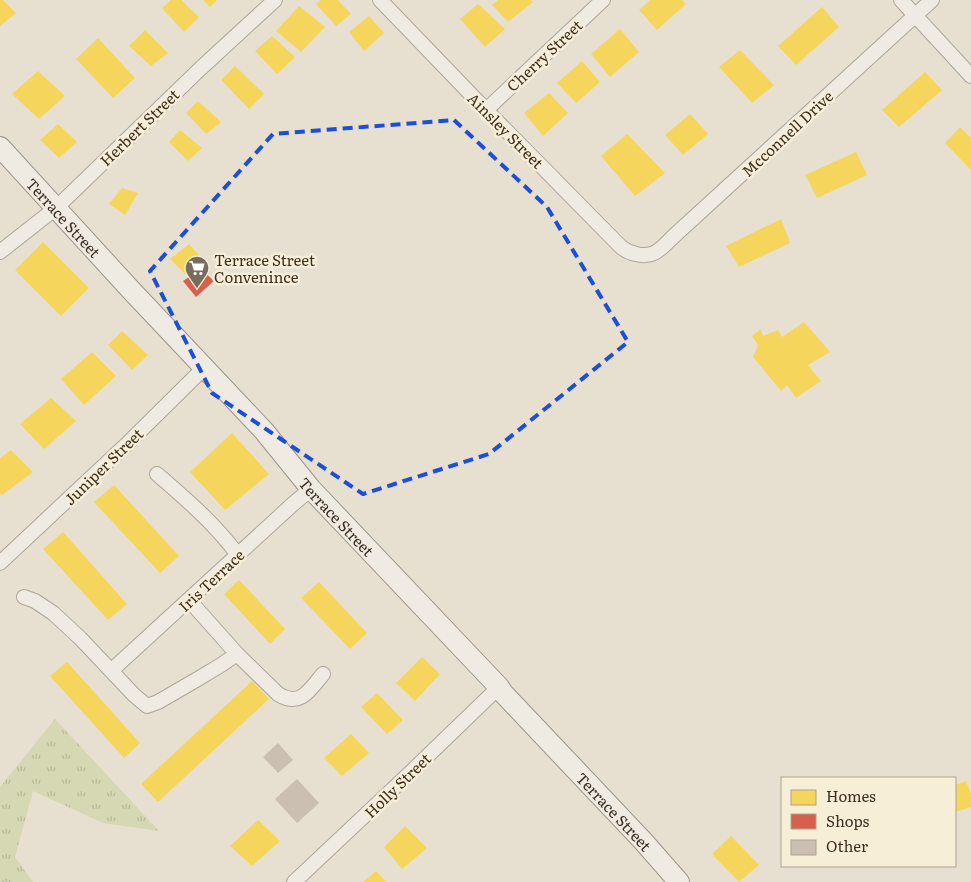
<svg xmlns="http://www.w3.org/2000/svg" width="971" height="882" font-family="Literata,serif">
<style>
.grass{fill:url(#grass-tufts)}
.homes{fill:#f6d55c}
.shops{fill:#d6604d}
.building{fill:#cbbfb2}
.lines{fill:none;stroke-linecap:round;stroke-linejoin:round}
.street-casing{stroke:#ada599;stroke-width:16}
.secondary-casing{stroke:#9c958a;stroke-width:22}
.street{stroke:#efebe3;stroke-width:14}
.secondary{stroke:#efebe3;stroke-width:20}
.marked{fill:none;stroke:#1d4ed8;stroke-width:4;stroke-dasharray:10 6;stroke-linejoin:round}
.labels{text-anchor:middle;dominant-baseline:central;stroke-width:5;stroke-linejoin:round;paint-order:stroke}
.street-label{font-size:15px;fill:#3d2e20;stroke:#f7eed8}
.poi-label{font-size:15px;fill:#3d2e20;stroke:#f7eed8;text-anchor:start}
</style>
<defs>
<pattern id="grass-tufts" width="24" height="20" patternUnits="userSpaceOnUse" patternTransform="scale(1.25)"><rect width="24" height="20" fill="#d6d7b3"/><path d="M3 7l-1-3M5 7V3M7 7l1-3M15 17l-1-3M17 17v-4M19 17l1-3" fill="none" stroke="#b9b99a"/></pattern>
</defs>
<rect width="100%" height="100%" fill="#e7e0d1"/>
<path class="grass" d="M55 719 159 831 103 823 33 791 15 857 33 882H0V787Z"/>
<path class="homes" d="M0 0H3L16 13 0 26Z
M171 0H181L199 17 184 32 162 8Z
M203 0H217L210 7Z
M321 0H338L351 14 336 26 316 4Z
M498 0H531L533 2 508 22 492 5Z
M650 0H682L686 4 657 30 639 10Z
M478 4 505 29 485 47 460 19Z
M299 6 325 27 301 52 276 31Z
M822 7 839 27 796 65 778 46Z
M369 16 384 33 364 51 349 32Z
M620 29 639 52 610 77 591 54Z
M145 30 168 53 151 66 129 46Z
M272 36 295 57 277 74 255 51Z
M98 38 135 78 113 98 76 59Z
M740 50 774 85 752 103 719 67Z
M582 61 600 82 576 103 557 83Z
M235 66 264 94 249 109 221 80Z
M38 71 65 96 39 119 12 94Z
M925 72 942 90 899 127 882 110Z
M549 93 568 113 543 136 524 113Z
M198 101 221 122 206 134 186 113Z
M690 114 708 134 683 155 665 135Z
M58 124 77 142 59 158 40 140Z
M960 127 971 138V170L945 143Z
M180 130 202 148 188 161 169 142Z
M627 134 665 173 635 196 601 156Z
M856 152 867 175 817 198 805 175Z
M122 188 138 193 125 215 109 204Z
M781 219 790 243 739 267 726 246Z
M43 242 89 288 61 316 15 270Z
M189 244 204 261 185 274 170 259Z
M804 322 830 352 808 365 821 381 796 398 787 385 781 391 753 357 758 345 752 336 761 329 763 336 778 330 782 337Z
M122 331 148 355 132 370 108 345Z
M92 352 116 376 84 405 61 379Z
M51 398 76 421 44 449 20 424Z
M232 433 269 474 225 510 190 472Z
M11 450 33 472 2 495 0 494V458Z
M114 485 179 556 160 573 94 502Z
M63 532 127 604 108 620 43 549Z
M239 580 285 629 270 644 224 594Z
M319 582 367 633 350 649 301 598Z
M422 657 440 674 415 701 396 683Z
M67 662 140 743 124 758 50 676Z
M252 681 269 699 158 802 141 784Z
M377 693 403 720 387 734 361 707Z
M351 734 369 753 342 776 324 758Z
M966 781 971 794V807L955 812V785Z
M258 820 280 841 252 866 230 846Z
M405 826 427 848 402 869 384 847Z
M731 836 759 865 739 882 712 854Z
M376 871 386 882H363Z"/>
<path class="shops" d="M201 269 214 281 196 297 183 281Z"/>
<path class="building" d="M278 743 293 760 278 773 263 757Z
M297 779 319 803 297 823 275 799Z"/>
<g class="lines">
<defs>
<path id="street" d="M380 0 486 110 621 247C626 251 630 253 636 254 655 259 662 247 675 235L932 0
M901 0 971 76
M486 110 603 0
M0 252 56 208 201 68 275 0
M157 474C186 499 215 524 238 555
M0 563 128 443 204 368
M24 597 35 601 53 613 80 638 134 695 147 706 158 702 196 680 221 665 237 654
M189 600 237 654 278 694C300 708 310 690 323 674
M112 670 293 504 311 489
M294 882 412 771 499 687"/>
<g id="secondary">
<path id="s1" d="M0 147 130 289 264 431 311 489 499 687 503 693 643 841 679 882"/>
</g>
</defs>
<use href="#street" class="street-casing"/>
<use href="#secondary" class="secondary-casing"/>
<use href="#street" class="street"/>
<use href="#secondary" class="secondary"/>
</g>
<path class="marked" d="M454 120 547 207 628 342 489 454 363 494 212 393 150 271 273 134Z"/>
<defs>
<symbol id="supermarket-pin" viewBox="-11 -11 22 30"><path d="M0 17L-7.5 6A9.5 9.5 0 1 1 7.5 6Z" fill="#786c5e" stroke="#f7eed8"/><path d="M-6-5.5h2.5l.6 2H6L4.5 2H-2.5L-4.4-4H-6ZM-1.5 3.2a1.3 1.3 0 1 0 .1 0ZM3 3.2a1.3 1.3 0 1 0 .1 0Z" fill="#fff"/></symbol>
</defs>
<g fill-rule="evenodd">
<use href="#supermarket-pin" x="183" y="254" width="28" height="38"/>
</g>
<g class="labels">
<g class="street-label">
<text transform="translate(544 55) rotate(-43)">Cherry Street</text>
<text transform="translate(139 127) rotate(-44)">Herbert Street</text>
<text transform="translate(506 130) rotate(45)">Ainsley Street</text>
<text transform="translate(787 133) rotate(-43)">Mcconnell Drive</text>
<text stroke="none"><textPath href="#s1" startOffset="95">Terrace Street</textPath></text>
<text transform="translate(103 466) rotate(-44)">Juniper Street</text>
<text stroke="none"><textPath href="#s1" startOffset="500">Terrace Street</textPath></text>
<text transform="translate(211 580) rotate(-43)">Iris Terrace</text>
<text transform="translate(397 785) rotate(-44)">Holly Street</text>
<text stroke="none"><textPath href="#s1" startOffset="905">Terrace Street</textPath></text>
</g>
<g class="poi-label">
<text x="214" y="259">Terrace Street<tspan x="214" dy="17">Convenince</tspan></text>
</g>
</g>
<rect x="781" y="777" width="175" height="90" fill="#f7eed8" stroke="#ada18e"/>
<rect x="791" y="790" width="25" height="15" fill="#f6d55c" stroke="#ada18e"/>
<text x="826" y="802" font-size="15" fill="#3d2e20">Homes</text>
<rect x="791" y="814" width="25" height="15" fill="#d6604d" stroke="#ada18e"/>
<text x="826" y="827" font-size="15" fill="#3d2e20">Shops</text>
<rect x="791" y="840" width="25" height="15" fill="#cbbfb2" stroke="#ada18e"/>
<text x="826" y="852" font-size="15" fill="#3d2e20">Other</text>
</svg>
